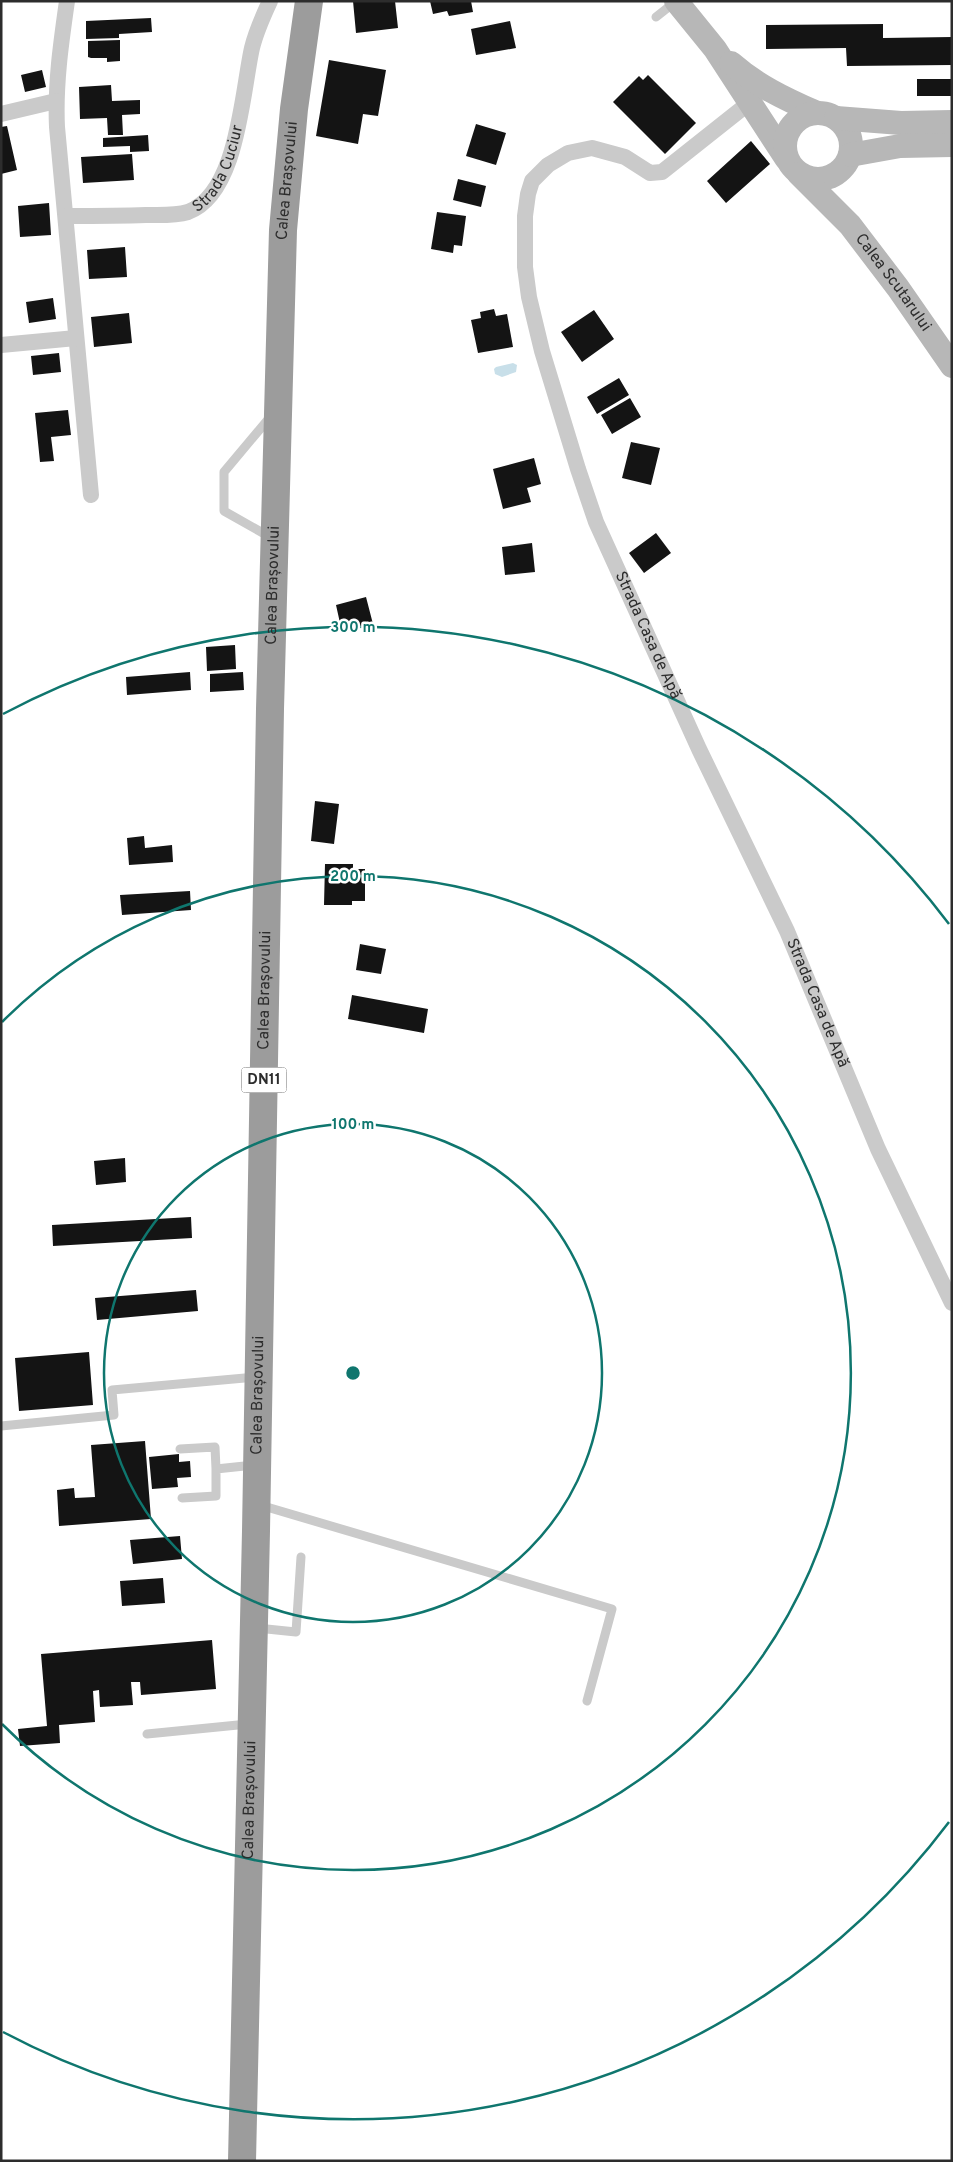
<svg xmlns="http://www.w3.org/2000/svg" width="953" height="2162" font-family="Overpass,sans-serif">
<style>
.water{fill:#c8dfe9}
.building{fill:#141414}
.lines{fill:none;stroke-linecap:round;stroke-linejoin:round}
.service{stroke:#cacaca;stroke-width:9}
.minor{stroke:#cacaca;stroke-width:16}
.secondary{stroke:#b7b7b7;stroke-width:24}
.trunk{stroke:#9c9c9c;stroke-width:28}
.ring{fill:none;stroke:#0f766e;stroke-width:2.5}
.labels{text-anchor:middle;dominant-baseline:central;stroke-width:5;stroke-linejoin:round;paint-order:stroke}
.shield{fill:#fff;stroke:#6c6c6c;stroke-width:1}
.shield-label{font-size:15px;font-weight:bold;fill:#2d2d2d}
.street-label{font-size:16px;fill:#2d2d2d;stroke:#fff}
.centre{fill:#0f766e;stroke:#fff;stroke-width:2.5}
.ring-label{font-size:15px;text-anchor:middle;font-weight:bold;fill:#0f766e;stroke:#fff;stroke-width:5;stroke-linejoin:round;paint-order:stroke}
</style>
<rect width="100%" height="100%" fill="#fff"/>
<path class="water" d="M513 363 517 365 516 372 502 377 495 374 494 369 496 367Z"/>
<path class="building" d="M353 1H395L398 28 356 33Z
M430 1H471L473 12 449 16 447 11 433 14Z
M151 18 152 32 119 34V38L86 39V21Z
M510 21 516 48 476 55 471 29Z
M883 24V38L952 37V65L847 66 846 48 766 49V25Z
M120 40V61L107 62V58H91L88 57V41Z
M329 60 386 70 378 116 363 114 358 144 316 136Z
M42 70 46 87 25 92 21 75Z
M648 75 696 123 665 154 613 102 639 76 643 80Z
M917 79H952V96H917Z
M111 85 112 101 140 100V114L122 115 123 135H108L107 118 80 119 79 87Z
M476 124 506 133 496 165 466 156Z
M7 126 17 170 1 174V127Z
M148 135 149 151 130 152V146L103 147V138Z
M751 141 770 164 726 203 707 181Z
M132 154 134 180 83 183 81 157Z
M458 179 486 186 481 207 453 200Z
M49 203 51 235 20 237 18 206Z
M437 212 466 216 462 246 454 245 453 253 431 249Z
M125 247 127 277 89 279 87 250Z
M53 298 56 319 29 323 26 302Z
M494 309 496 316 507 314 513 347 478 353 471 320 481 318 480 312Z
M594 310 614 339 582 362 561 332Z
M129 313 132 343 94 347 91 317Z
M59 353 61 372 33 375 31 356Z
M619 378 629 395 597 414 587 397Z
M630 398 641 417 612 434 601 415Z
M68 410 71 435 51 437 54 461 40 462 35 413Z
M631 442 660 448 651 485 622 478Z
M534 458 541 484 527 488 531 502 503 509 493 469Z
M656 533 671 553 644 573 629 553Z
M532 543 535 572 505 575 502 547Z
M366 597 373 624 342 632 336 605Z
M235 645 236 669 207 671 206 647Z
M190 672 191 690 127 695 126 677Z
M243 672 244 690 210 692V674Z
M315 801 339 804 334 844 311 841Z
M144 836 145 848 172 845 173 862 129 865 127 838Z
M325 864H353V869H365V901H352V905H324Z
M190 891 191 910 122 915 120 895Z
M360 944 386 949 381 974 356 970Z
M352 995 428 1009 424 1033 348 1019Z
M125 1158 126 1182 96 1185 94 1161Z
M191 1217 192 1238 53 1246 52 1225Z
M196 1290 198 1311 97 1320 95 1298Z
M89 1352 93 1405 19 1411 15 1358Z
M145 1441 151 1519 59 1526 57 1490 74 1488 75 1498 95 1497 91 1445Z
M179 1454V1462L190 1461 191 1477 177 1478 178 1487 152 1489 149 1457Z
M180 1536 182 1559 133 1564 130 1540Z
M163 1578 165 1603 122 1606 120 1581Z
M212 1640 216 1689 141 1695 140 1682H131L133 1705 100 1707 99 1690 93 1691 95 1722 59 1725 60 1743 20 1746 18 1729 47 1726 41 1654Z"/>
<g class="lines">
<path class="service" d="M656 17 675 2
M270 537 224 511V472L271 416
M1 1426 114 1415 112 1390 256 1377
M180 1449 215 1447 216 1469 254 1465
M182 1498 216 1496V1469
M260 1505 612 1609 587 1701
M257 1628 296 1632 301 1557
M147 1734 248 1724"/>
<g class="minor">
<path d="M67 1C61 43 55 84 57 127L91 495"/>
<path id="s1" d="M749 103 662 172 650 173 625 157 592 148 568 153 548 165 532 181 528 194 525 216V267L529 297 542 351 578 469 596 522 699 749 787 931 878 1149 952 1303"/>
<path d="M1 114 56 101"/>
<path id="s2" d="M66 216C93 216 119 216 146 215 159 215 175 216 188 212 238 194 242 92 252 48 256 31 263 16 270 1"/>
<path d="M1 345 76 338"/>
</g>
<g class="secondary">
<path d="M676 1 715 49 786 158"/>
<path d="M731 63C756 85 785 99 815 112"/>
<circle cx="818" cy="146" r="33"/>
<path d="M836 118 901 123 952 122"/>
<path d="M850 155 900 146 952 145"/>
<path id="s3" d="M799 174 850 225 898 288 952 366"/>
</g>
<path class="trunk" id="s4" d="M242 2161 256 1531 270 709 283 230 294 109 309 1"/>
</g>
<g class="ring">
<circle cx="353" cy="1373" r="249"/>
<path d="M2 1022A497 497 0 1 1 2 1724"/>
<path d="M949 1822A746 746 0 0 1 3 2032M3 714A746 746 0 0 1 949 924"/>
</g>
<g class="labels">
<rect class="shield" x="241.5" y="1067.5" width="45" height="25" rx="4"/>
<g class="shield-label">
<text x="264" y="1080">DN11</text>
</g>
<g class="street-label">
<text stroke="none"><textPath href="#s2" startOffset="178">Strada Cuciur</textPath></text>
<text stroke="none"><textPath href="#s4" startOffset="1981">Calea Brașovului</textPath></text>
<text stroke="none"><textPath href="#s3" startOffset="144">Calea Scutarului</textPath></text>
<text stroke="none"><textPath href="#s4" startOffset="1576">Calea Brașovului</textPath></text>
<text stroke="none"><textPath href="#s1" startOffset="734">Strada Casa de Apă</textPath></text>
<text stroke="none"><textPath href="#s4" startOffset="1171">Calea Brașovului</textPath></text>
<text stroke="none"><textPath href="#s1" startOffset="1139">Strada Casa de Apă</textPath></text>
<text stroke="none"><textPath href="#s4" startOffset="766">Calea Brașovului</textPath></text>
<text stroke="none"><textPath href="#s4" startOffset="361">Calea Brașovului</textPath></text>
</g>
</g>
<circle cx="353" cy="1373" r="8" class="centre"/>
<g class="ring-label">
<text x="353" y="632">300 m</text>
<text x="353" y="881">200 m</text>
<text x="353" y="1129">100 m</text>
</g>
<rect width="953" height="2162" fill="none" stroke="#2d2d2d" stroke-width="5"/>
</svg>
